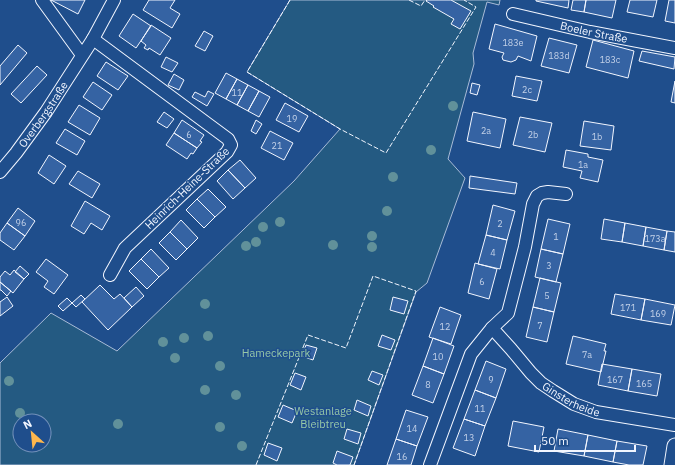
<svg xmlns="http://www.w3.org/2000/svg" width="675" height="465" font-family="'IBM Plex Sans',sans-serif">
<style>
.green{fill:#245a82;stroke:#a8bbd7;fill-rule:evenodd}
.building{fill:#3563a3;stroke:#f2f6ff}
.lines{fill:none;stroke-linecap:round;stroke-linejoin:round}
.minor-casing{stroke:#f2f6ff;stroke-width:14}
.tertiary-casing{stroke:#f2f6ff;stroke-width:17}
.minor{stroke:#1f4e8c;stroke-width:12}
.tertiary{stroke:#1f4e8c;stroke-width:15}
.fence{stroke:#f2f6ff;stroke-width:1;stroke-dasharray:5 2;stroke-linecap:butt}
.tree{fill:#61919a}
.labels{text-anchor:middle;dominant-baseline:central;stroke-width:3;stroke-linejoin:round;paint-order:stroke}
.number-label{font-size:9px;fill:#c3d1e8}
.street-label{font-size:11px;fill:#f2f6ff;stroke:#1f4e8c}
.park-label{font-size:11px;fill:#97c8a6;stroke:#1f4e8c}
</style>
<rect width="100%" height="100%" fill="#1f4e8c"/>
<path class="green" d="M290 0H500L499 5 487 2 473 53 474 64 448 159 465 178 427 283 416 292 354 465H0V363L51 313 117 351 294 181 340 129 247 72ZM20 421H44V445H20Z"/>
<path class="building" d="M51 0H85L78 14Z
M149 0H175L170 8 180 14 172 28 143 10Z
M427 0H451L471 11 460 29 451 24 454 19 433 7 434 6 426 1Z
M536 0H569L568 8 536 1Z
M573 0H586L584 12 571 10Z
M586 0H616L612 18 584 12Z
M630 0H657L653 17 627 12Z
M669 0H675V23L665 21Z
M133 14 151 26 136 48 119 36Z
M495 24 537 36 531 61 518 56 516 60 511 62 503 60 502 57 504 53 489 49Z
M151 25 171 38 160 55 149 48 148 50 144 48 146 45 141 41Z
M204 31 213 36 205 51 195 46Z
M549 38 577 45 569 73 541 66Z
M593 40 634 51 628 78 586 67Z
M18 45 27 53 0 85V66Z
M642 51 675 57 674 69 639 61Z
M166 57 178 63 172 72 161 67Z
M106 62 128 76 118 90 97 76Z
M37 66 47 75 21 103 11 94Z
M226 73 237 79 226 99 215 93Z
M174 74 184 80 179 90 168 85Z
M516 76 542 81 537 101 512 96Z
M237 79 248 85 237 105 226 99Z
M675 81V103L671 102Z
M93 82 112 95 102 110 83 97Z
M472 83 480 85 477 95 470 93Z
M248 85 259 91 248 111 237 105Z
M208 91 214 94 207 106 192 97 195 92 205 97Z
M259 91 270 97 259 117 248 111Z
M285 103 308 116 299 132 276 120Z
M79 105 100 118 90 135 68 122Z
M164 112 174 119 167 128 157 122Z
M473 112 506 119 500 148 467 141Z
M520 117 552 123 545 152 513 145Z
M182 120 204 135 200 141 202 142 197 148 174 133Z
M256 120 262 124 256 134 251 131Z
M584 121 614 126 611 150 580 146Z
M65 129 85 141 77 155 56 143Z
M270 131 293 143 284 160 261 148Z
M174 133 197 148 193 154 191 153 187 159 166 145Z
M566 150 588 154V157L603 160 598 182 580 178 582 171 563 167Z
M49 155 66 166 54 184 38 173Z
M240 160 256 178 245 188 228 170Z
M228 170 245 188 233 199 217 181Z
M78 171 100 184 92 198 69 184Z
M470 176 517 183 515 194 469 188Z
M208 189 226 207 215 217 197 199Z
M197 199 215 217 204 228 186 210Z
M85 201 110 216 102 230 91 223 84 234 71 226Z
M493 205 515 211 507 240 486 235Z
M18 208 35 221 25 236 7 223Z
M548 219 570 224 563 254 541 249Z
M604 219 625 223 622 242 601 239Z
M181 220 198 238 187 249 170 232Z
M7 223 25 236 14 250 0 240V233Z
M625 223 646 227 643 246 622 242Z
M646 227 667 231 664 250 643 246Z
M667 231 675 232V252L664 250Z
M170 232 187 249 176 260 159 243Z
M486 235 507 240 500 269 478 264Z
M151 249 169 268 159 277 141 259Z
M541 249 563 254 556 282 535 277Z
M46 259 68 275 54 294 44 287 48 281 36 272Z
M141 259 159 277 147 289 129 271Z
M475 263 497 269 489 299 468 293Z
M20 266 29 274 24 279 15 272Z
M14 270 24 279 13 293 0 282V277L5 271 10 275Z
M540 278 561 283 554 312 533 307Z
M0 282 11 291 7 296 1 290H0Z
M100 285 114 299 120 294 132 307 108 330 82 302Z
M136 287 144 296 132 307 124 298Z
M615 294 645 299 641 320 611 314Z
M81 295 85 299 76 307 72 303Z
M7 297 13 306 0 316V302Z
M393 297 408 301 404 314 390 310Z
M67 298 72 303 63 311 58 306Z
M645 299 675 305 671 325 641 320Z
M440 307 461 315 451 344 429 337Z
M533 307 554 312 547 342 526 337Z
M382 335 395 340 391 350 378 346Z
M573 336 606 344 604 351H606L601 372 566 364Z
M433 338 454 346 444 374 423 366Z
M306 345 317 348 313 360 302 356Z
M486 361 506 369 496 398 475 390Z
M602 364 632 369 628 391 598 385Z
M423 366 444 374 433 403 412 395Z
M632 369 661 374 657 396 628 391Z
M372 371 383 375 379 385 368 380Z
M295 373 306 377 301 390 290 385Z
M475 390 496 398 485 426 464 419Z
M357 400 371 406 368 416 354 410Z
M283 405 297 411 292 423 278 417Z
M406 410 428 417 417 446 396 439Z
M464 419 485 426 475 456 453 448Z
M513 421 544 427 539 452 508 446Z
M347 429 361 433 358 444 344 439Z
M558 429 588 435 584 456 554 451Z
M588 435 617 441 613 462 584 456Z
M396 439 417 446 411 465H387Z
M617 441 647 446 643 465H629L613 462Z
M268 443 282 448 277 461 264 455Z
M337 451 353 457 350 465H337L333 463Z"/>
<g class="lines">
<defs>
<g id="minor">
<path d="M42 0 82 55"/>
<path id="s1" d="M513 14 590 32 675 48"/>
<path d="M93 39 228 139 231 145 227 152 125 248 110 275"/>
<path id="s2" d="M0 172 16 153 46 112 93 39 114 0"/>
<path id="s3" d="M566 194 548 192 542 193 537 196 533 204 525 247 508 313 492 328 511 349 531 373 541 383 553 391 574 404 596 412 675 425"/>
<path d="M430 465 471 354 492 328"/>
</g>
<path id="tertiary" d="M672 465 675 446"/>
</defs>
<use href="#minor" class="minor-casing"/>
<use href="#tertiary" class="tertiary-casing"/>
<use href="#minor" class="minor"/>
<use href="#tertiary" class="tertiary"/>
<path class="fence" d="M290 0 247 72 340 129 386 153 476 7 464 0
M409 0 421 6 425 0
M256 465 308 335 346 348 373 276 416 291 354 465"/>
</g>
<g class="tree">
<circle cx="453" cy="106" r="5"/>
<circle cx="431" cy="150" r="5"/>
<circle cx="393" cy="177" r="5"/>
<circle cx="387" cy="211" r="5"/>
<circle cx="280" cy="222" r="5"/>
<circle cx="263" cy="227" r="5"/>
<circle cx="372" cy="236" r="5"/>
<circle cx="256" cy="242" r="5"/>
<circle cx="333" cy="245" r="5"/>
<circle cx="246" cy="246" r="5"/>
<circle cx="372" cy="247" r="5"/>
<circle cx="205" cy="304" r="5"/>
<circle cx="208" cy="336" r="5"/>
<circle cx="184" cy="338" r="5"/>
<circle cx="163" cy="342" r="5"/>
<circle cx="175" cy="358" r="5"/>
<circle cx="220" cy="366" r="5"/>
<circle cx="9" cy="381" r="5"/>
<circle cx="205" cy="390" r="5"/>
<circle cx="236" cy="395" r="5"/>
<circle cx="20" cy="413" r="5"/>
<circle cx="118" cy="424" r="5"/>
<circle cx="220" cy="427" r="5"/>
<circle cx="242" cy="446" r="5"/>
</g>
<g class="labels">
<g class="number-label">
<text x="513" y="42">183e</text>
<text x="559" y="55">183d</text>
<text x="610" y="59">183c</text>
<text x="527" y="89">2c</text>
<text x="237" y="92">11</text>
<text x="292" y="118">19</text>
<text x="486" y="130">2a</text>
<text x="189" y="134">6</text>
<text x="533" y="134">2b</text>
<text x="597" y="136">1b</text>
<text x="277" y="145">21</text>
<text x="583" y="164">1a</text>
<text x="21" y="222">96</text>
<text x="500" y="223">2</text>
<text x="556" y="236">1</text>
<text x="655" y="238">173a</text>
<text x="493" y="252">4</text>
<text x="549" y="265">3</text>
<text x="482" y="281">6</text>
<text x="547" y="295">5</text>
<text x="628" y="307">171</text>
<text x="658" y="313">169</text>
<text x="540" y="325">7</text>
<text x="445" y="326">12</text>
<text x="587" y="354">7a</text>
<text x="438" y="356">10</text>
<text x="491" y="379">9</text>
<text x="615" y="379">167</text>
<text x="644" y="383">165</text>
<text x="428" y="384">8</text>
<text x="480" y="408">11</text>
<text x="412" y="428">14</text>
<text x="469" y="437">13</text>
<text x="402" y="456">16</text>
</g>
<g class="street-label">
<text stroke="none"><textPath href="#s1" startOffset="83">Boeler Straße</textPath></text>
<text stroke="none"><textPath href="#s2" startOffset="72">Overbergstraße</textPath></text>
<text transform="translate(187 188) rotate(-44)">Heinrich-Heine-Straße</text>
<text stroke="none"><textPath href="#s3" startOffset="281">Ginsterheide</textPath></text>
</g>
<g class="park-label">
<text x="276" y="353">Hameckepark</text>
<text x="323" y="411">Westanlage<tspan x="323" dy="13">Bleibtreu</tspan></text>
</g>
</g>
<g transform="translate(32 433) rotate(333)"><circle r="19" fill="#1f4e8c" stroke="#7391ba"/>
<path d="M0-3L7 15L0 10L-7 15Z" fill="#ffb74d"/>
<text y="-6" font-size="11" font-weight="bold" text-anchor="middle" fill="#f2f6ff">N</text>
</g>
<path d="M535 445v6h100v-6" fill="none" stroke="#f2f6ff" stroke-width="2"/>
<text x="541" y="445" font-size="12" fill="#f2f6ff" stroke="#1f4e8c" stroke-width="3" paint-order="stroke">50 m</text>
</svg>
